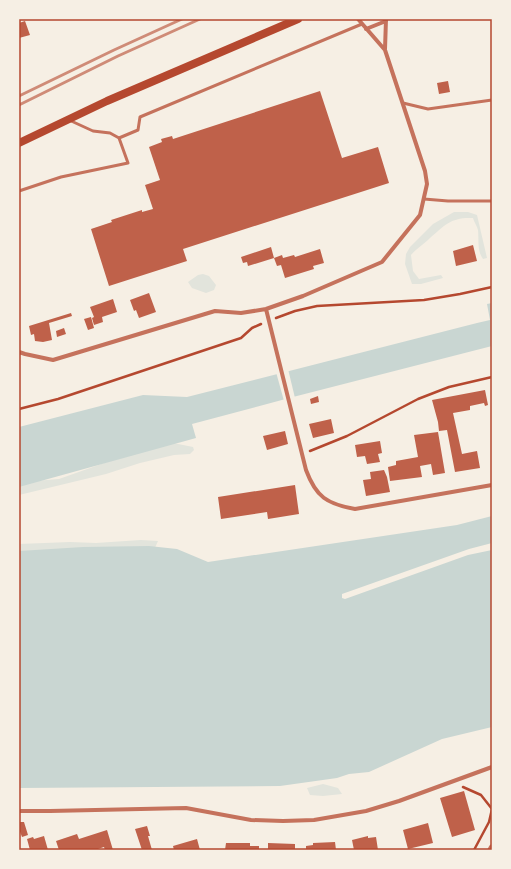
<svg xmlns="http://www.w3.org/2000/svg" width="511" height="869" font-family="Figtree,sans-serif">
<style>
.green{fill:#e2e4dc}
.water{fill:#c9d6d2}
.pier{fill:#f6efe4}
.building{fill:#bf614a}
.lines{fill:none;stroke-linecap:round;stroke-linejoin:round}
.path{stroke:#b5482f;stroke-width:2.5}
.service{stroke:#c5725c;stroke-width:3}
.minor{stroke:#c5725c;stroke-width:4}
.tertiary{stroke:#c5725c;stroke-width:7}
.secondary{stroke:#b5482f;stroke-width:8}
.rail{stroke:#cf8b77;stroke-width:3}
.neatline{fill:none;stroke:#b5482f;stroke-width:1.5}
</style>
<rect width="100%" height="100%" fill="#f6efe4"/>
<path class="green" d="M454 212H468L477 215 487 258 483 259C477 251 479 240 478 230 477 226 474 222 473 218 451 217 445 225 430 238 424 244 417 248 411 255L413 271 419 279 441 275 443 278 421 284H412L405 264 406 254 410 247 433 224Z
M203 274 209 276 216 285 214 290 206 293 192 288 188 282 198 275Z
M173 443 193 447 194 450 190 454 174 455 140 463 106 474 19 495V485L34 481 59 479 107 462Z
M141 540 158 541 154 550 19 556V544L70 542 96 543Z
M323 784 338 788 342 794 323 796 310 795 307 788Z"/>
<path class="water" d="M492 303V346L293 397 192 424 196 438 19 487V427L143 395 187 397 477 323 490 320 487 304Z
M492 516V543L469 549 342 594V598L345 599 468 555 492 550V727L442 739 369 772 349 774 337 778 280 786 19 788V551L83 547 149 546 177 549 208 562 457 525Z"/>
<path class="pier" d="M288 369 295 398 284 401 276 372Z"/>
<path class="building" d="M25 21 30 35 19 38V23Z
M448 81 450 92 439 94 437 83Z
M320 91 342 158 378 147 389 183 183 249 187 261 109 286 91 229 112 222 111 220 142 210V212L153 209 145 185 160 180 149 147 162 142 161 139 172 136 173 139Z
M473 245 477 261 456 266 453 251Z
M271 247 274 258 282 255 283 258 294 255 295 257 320 249 324 263 313 266 314 269 285 278 281 265 277 266 274 258 248 266 247 262 243 263 241 257Z
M149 293 156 312 139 318 136 310 134 311 130 300Z
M113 299 117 312 102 317 103 322 94 325 92 318 94 317 90 307Z
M71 313 72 316 49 323 52 340 43 342 35 341 34 334 31 335 29 326Z
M91 317 94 328 88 330 84 319Z
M64 328 66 334 57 337 56 331Z
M485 390 488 405 485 406 484 403 470 406V410L453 413 462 454 477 451 480 468 455 472 447 430 439 431 438 422 432 400Z
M318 396 319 402 311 404 310 399Z
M331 419 334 433 313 438 309 424Z
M285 431 288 444 267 450 263 436Z
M438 432 445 473 433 475 431 464 420 466 422 477 390 481 388 467 396 465V461L418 457 414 435Z
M380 441 382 453 378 454 380 462 367 464 365 456 357 457 355 445Z
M384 470 387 477 390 492 366 496 363 480 371 479 370 472Z
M295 485 299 514 268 519 267 512 221 519 218 497Z
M464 791 475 830 452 837 440 798Z
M19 822H24L28 835 22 837 19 829Z
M428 823 433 843 408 849 403 830Z
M147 826 150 836H148L152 850H142L135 829Z
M107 830 113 850H105L104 847 95 850H59L56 841 77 834 79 839Z
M44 836 48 850H30L27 839 33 837 34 839Z
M368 836V838L376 837 378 850H354L352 840Z
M197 839 200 850H174L173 846Z
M335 842 336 850H306V846L313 845V843Z
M226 843H250V846H259V850H225Z
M268 843 295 844V850H268Z"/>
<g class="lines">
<path class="path" d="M276 318 295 311 317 306 424 300 460 294 492 287
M19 409 58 399 241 338 252 328 261 324
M310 451 347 436 418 399 449 387 492 377
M463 787 481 795 492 809
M474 850 489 822 492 809"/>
<path class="service" d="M403 103 428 109 492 100
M119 138 138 130 140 117 362 24
M19 191 61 177 128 163 119 138 110 133 93 131 69 120
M424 199 448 201H492"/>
<path class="minor" d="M366 29 386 21
M385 49 386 19
M266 309 306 470C316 497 327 504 355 509L492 485
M19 352 25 354 53 360 215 311 241 313 266 309 303 296 382 262 420 215 427 184 425 171 385 50 358 19
M19 811H50L186 808 251 820 283 821 314 820 366 811 399 801 492 767"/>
<path class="tertiary" d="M491 850 492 848"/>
<path class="secondary" d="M19 143 107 101 298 19"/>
<path class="rail" d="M19 96 114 50 182 19
M19 105 118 56 200 19"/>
</g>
<rect width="511" height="869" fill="none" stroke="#f6efe4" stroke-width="40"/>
<rect x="20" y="20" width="471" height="829" class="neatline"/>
</svg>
